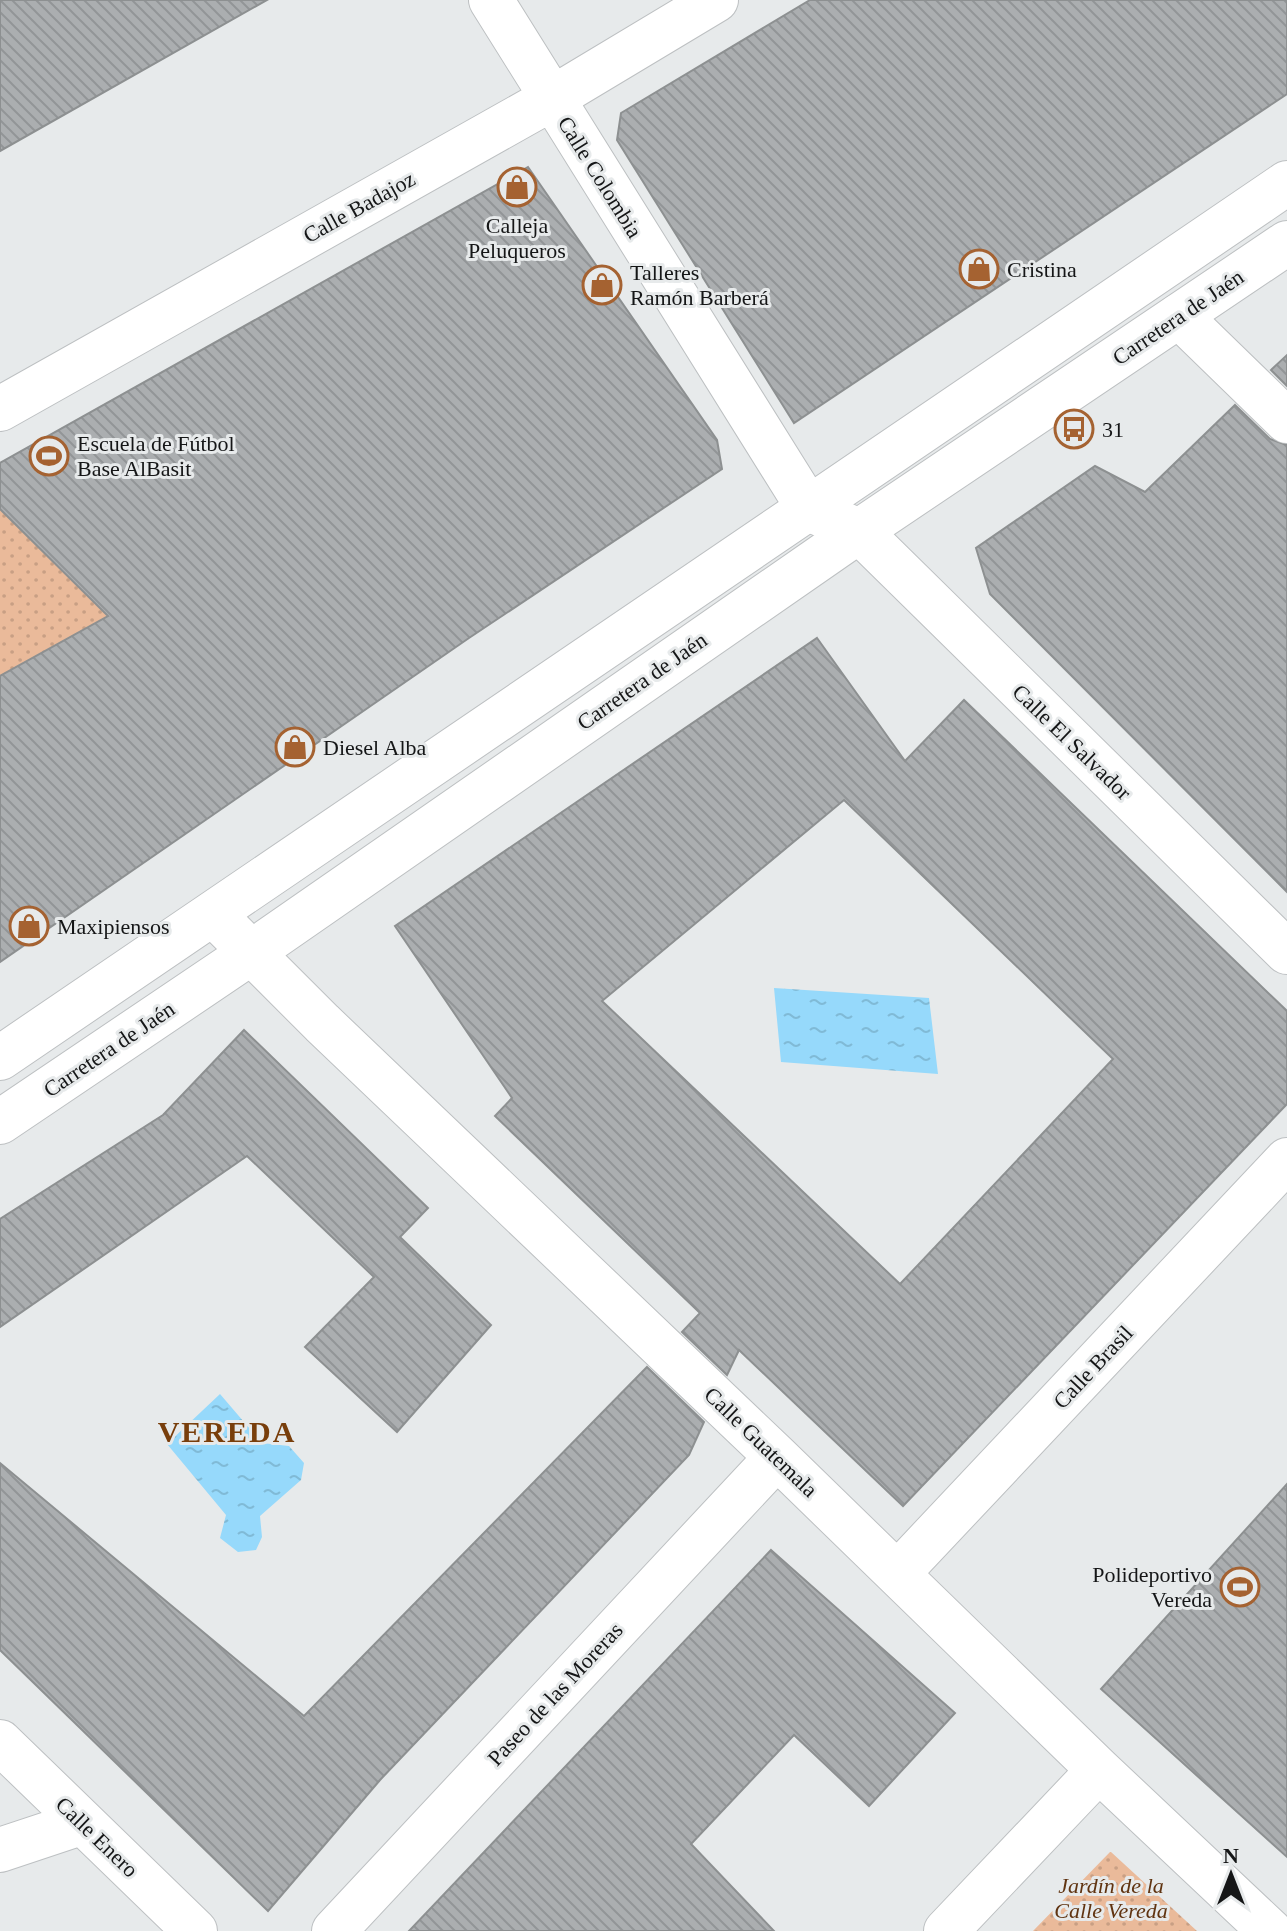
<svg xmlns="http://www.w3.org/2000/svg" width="1287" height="1931" font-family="Georgia,serif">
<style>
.grass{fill:url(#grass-dots)}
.water{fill:url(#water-ripples)}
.building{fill:url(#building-back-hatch);stroke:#8d9091;stroke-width:2;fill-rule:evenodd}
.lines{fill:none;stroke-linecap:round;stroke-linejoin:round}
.minor-casing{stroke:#bdc0c2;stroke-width:46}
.major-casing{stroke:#bdc0c2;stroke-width:46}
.minor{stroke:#fff;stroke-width:44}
.major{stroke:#fff;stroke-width:44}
.labels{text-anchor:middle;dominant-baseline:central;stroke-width:6;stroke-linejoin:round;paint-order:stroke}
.street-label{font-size:22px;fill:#151617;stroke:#e7eaeb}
.poi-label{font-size:22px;fill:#151617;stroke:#e7eaeb;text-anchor:start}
.park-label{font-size:22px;font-style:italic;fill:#603411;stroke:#e7eaeb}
.district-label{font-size:30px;font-weight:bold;letter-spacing:2px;fill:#783e0b;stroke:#e7eaeb}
</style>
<defs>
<pattern id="grass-dots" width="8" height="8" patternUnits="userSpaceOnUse" patternTransform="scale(2)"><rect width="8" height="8" fill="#eaba9a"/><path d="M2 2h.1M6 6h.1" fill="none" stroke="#c89f84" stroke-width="1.8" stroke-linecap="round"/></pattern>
<pattern id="water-ripples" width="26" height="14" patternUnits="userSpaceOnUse" patternTransform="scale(2)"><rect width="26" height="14" fill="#96d9fb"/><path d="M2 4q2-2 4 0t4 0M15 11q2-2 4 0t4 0" fill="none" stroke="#80bad6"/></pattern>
<pattern id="building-back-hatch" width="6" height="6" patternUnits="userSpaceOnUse" patternTransform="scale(2)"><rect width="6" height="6" fill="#abaeb0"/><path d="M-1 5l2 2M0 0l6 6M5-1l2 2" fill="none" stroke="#929597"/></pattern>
</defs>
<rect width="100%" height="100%" fill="#e7eaeb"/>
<path class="grass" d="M0 509 108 616 0 676Z
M1110 1852H1111L1197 1931H1033Z"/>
<path class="water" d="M774 988 929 998 938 1074 781 1062Z
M220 1394 262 1443 289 1446 304 1463 301 1480 260 1516 262 1537 256 1550 238 1552 220 1538 226 1515 167 1444Z"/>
<path class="building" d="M0 0H267L0 151Z
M810 0H1287V94L794 423 617 140 621 113Z
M528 167 717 440 722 469 469 638 0 962V676L108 616 0 509V463Z
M1287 355V386L1271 370Z
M1235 405 1270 439 1287 445V892L990 594 976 548 1095 466 1145 492Z
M817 638 905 761 964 700 1287 1011V1104L903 1506 739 1350 727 1375 682 1332 700 1313 495 1116 512 1098 395 926ZM844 800 1113 1059 900 1284 602 1001Z
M244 1030 428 1208 400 1237 491 1325 397 1432 305 1347 374 1277 247 1156 0 1327V1219L163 1115Z
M647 1367 704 1422 689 1455 380 1780 268 1911 0 1650V1463L304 1716Z
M1287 1484V1857L1101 1689Z
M771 1550 955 1713 869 1806 794 1735 691 1844 774 1931H409Z"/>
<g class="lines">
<defs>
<path id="minor" d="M491 0 809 509 859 531 1287 952
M1179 316 1287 421
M0 409 551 99 716 0
M213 914 322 1023 777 1457 1099 1770 1270 1931
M898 1573 1287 1160
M0 1742 195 1931
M0 1850 81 1823
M334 1931 777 1457
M946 1931 1099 1770"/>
<path id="major" d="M0 1058 1287 183
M0 1122 252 952 843 542 1287 243"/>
</defs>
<use href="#minor" class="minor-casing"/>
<use href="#major" class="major-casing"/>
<use href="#minor" class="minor"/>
<use href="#major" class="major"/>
</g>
<defs>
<symbol id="shop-ring" viewBox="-11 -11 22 22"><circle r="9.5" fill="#e7eaeb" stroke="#a56231" stroke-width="1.5"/><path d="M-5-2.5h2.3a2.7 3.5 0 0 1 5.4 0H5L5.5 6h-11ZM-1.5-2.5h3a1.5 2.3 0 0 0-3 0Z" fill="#a56231"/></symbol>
<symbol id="bus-ring" viewBox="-11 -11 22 22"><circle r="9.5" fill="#e7eaeb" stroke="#a56231" stroke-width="1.5"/><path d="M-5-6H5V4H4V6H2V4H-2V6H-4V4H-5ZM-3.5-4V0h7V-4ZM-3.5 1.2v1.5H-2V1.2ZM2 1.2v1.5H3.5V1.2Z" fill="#a56231"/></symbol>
<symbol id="stadium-ring" viewBox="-11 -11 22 22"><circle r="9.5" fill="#e7eaeb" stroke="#a56231" stroke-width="1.5"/><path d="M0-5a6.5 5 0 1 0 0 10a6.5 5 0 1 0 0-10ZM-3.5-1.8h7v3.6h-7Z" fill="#a56231"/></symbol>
</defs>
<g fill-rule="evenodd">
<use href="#shop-ring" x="495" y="165" width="44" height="44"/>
<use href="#shop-ring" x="957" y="247" width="44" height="44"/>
<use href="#shop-ring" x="580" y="263" width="44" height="44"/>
<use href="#bus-ring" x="1052" y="407" width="44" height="44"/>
<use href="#stadium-ring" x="27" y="434" width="44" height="44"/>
<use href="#shop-ring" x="273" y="725" width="44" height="44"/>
<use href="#shop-ring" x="7" y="904" width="44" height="44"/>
<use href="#stadium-ring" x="1218" y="1565" width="44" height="44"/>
</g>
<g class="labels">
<g class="street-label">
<text transform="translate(600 177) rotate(58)">Calle Colombia</text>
<text transform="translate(359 207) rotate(-29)">Calle Badajoz</text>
<text transform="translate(1178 317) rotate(-34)">Carretera de Jaén</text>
<text transform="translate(642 681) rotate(-35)">Carretera de Jaén</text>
<text transform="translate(1072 742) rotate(44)">Calle El Salvador</text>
<text transform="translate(109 1049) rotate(-34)">Carretera de Jaén</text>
<text transform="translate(1093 1367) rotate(-47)">Calle Brasil</text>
<text transform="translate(761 1442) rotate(44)">Calle Guatemala</text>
<text transform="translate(555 1694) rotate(-47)">Paseo de las Moreras</text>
<text transform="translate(97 1837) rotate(44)">Calle Enero</text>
</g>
<g class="poi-label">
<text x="517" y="225" text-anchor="middle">Calleja<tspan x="517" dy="25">Peluqueros</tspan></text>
<text x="1007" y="269">Cristina</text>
<text x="630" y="272">Talleres<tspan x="630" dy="25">Ramón Barberá</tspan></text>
<text x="1102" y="429">31</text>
<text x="77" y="443">Escuela de Fútbol<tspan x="77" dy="25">Base AlBasit</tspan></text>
<text x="323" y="747">Diesel Alba</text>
<text x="57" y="926">Maxipiensos</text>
<text x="1212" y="1574" text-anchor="end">Polideportivo<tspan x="1212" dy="25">Vereda</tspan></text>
</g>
<g class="park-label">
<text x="1111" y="1885">Jardín de la<tspan x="1111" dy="25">Calle Vereda</tspan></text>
</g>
<g class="district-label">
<text x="227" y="1431">VEREDA</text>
</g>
</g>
<g transform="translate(1231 1875)" stroke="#e7eaeb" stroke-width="6" paint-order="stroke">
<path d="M0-6L14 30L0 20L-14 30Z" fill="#151617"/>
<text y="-12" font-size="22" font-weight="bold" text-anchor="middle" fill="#151617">N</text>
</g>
</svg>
